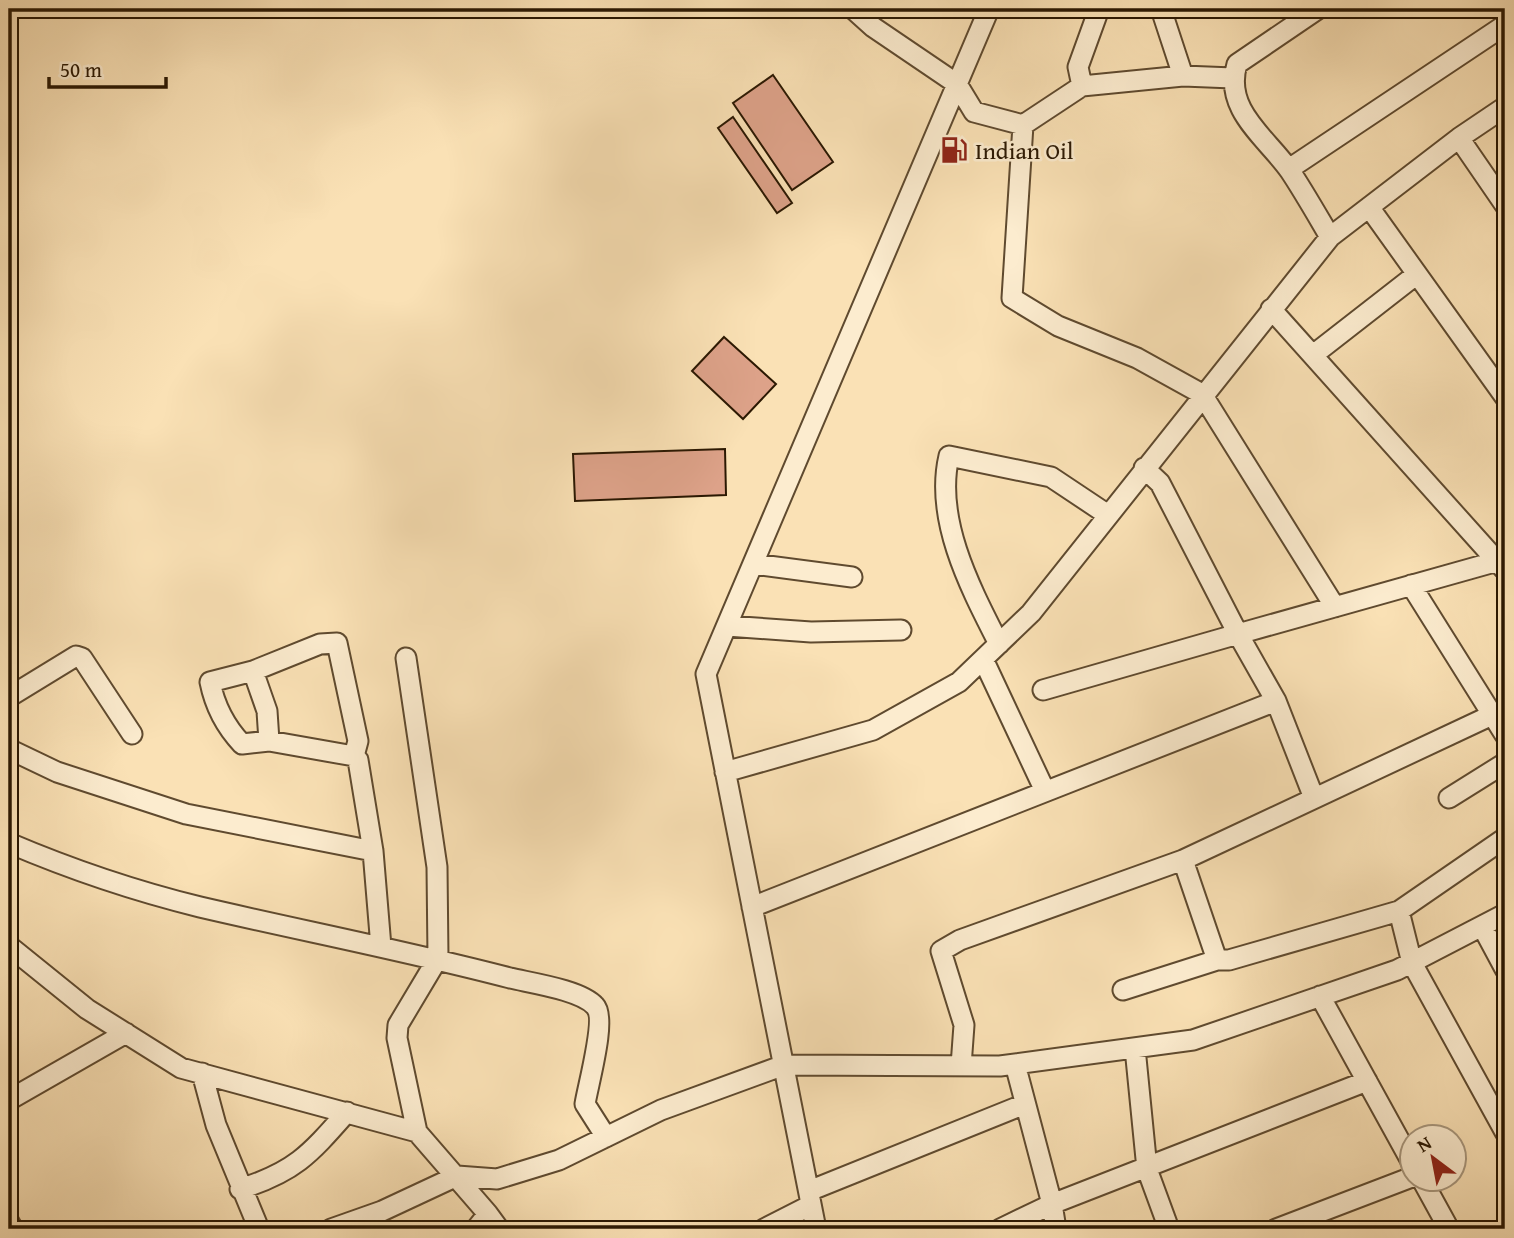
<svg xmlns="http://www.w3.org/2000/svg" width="1514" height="1238" font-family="'Gentium Book Plus',serif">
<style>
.building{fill:#dda289;stroke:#2b1802;stroke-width:2}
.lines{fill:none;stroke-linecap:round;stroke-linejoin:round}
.minor-casing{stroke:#5f4a2f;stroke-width:23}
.minor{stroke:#fceccf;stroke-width:19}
.labels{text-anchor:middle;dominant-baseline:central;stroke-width:5;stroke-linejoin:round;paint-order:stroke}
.poi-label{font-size:24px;fill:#2b1802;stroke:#fceccf;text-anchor:start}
</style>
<rect width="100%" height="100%" fill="#fae1b5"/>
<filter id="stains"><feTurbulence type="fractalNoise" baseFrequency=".00286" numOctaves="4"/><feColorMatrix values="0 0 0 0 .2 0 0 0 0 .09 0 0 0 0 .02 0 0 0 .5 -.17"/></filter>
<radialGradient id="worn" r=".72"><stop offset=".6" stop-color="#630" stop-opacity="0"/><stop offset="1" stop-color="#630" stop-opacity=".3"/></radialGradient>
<path class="building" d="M773 75 833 162 792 190 733 103Z
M733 117 792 203 777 213 718 128Z
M724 337 776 384 743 419 692 371Z
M725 449 726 495 575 501 573 454Z"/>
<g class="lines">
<defs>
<path id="minor" d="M853 9 873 27 957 84 974 112 1023 125 1082 86 1078 67 1099 9
M1161 9 1183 76 1233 78
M1318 9 1237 64C1223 110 1267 138 1290 171 1304 192 1317 215 1330 237
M1082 86 1183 76
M1023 125 1012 298 1058 326 1137 358 1202 394 1335 607
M1459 138 1505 107
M1289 169 1505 25
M1369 207 1505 397
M1271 309 1504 569
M1313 355 1417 274
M753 564 852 577
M1411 585 1505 735
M727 626 811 632 901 630
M999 644C971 589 934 520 949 456L1051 477 1108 515
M406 658 437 867 438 958 398 1025 397 1038 417 1132
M983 659 1045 791
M253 671 267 711 269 741
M1043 690 1238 634 1160 483 1144 468
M9 697 76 656 82 658 132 734
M1276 701 1314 798
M9 749 57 772 186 814 373 851
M354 756 269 741 242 744C225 726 215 707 210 682L253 671 320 644 337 643 358 741 354 756 358 760 373 851 381 947
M725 772 873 730 959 682 1031 613 1330 237 1459 138 1505 205
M1449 798 1505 763
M9 843C70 869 135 891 200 907 303 931 407 951 510 978 531 983 581 990 595 1006 607 1018 588 1085 585 1104L606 1137
M1183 860 1217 960
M752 907 1276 701 1238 634 1505 559
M1399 911 1412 963 1505 1132
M1483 928 1505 969
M9 946 87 1009 181 1068 417 1132 488 1214 476 1229
M1123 990 1217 960H1229L1399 911 1505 838
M1320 996 1412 1163
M1135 1048 1147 1169 1169 1229
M1015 1064 1052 1204 1056 1229
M961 1066 964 1025 941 951 960 940 1183 860 1492 715
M202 1073 216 1125 259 1229
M9 1100 126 1033
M1421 1178 1449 1229
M240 1189C295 1172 310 1154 347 1112
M809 1191 1025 1104
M488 1214 499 1229
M9 1222 13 1229
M331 1229 382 1211 457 1176 497 1179 559 1160 661 1110 784 1065 1000 1066 1193 1040 1397 970 1505 914
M764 1229 811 1205
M816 1229 706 674 989 9
M1000 1229 1052 1204 1367 1081
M1276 1229 1412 1177"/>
</defs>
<use href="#minor" class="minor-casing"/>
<use href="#minor" class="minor"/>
</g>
<defs>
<symbol id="fuel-bare" viewBox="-9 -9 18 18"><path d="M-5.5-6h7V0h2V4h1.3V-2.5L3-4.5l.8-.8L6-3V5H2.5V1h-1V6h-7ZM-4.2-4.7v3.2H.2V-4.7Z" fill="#8f2418" stroke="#fceccf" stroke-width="2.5" paint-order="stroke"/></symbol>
</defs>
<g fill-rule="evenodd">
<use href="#fuel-bare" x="935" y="131" width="38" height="38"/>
</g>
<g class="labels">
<g class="poi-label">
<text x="975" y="150">Indian Oil</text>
</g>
</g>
<rect width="1514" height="1238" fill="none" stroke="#fae1b5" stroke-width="35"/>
<rect x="10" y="10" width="1493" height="1217" fill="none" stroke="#2b1802" stroke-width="3.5"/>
<rect x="18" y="18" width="1479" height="1203" fill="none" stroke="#2b1802" stroke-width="2"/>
<g transform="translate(1433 1158) rotate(328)"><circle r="33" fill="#fceccf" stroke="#a8977d" stroke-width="2"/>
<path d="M0-5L12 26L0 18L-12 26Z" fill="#8f2418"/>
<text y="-10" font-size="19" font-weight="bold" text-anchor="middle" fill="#2b1802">N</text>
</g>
<path d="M49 77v10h117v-10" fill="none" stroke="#2b1802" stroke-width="3.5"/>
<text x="60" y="77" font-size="21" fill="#2b1802" stroke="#fceccf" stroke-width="5" paint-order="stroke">50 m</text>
<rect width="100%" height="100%" filter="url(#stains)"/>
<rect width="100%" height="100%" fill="url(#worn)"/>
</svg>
